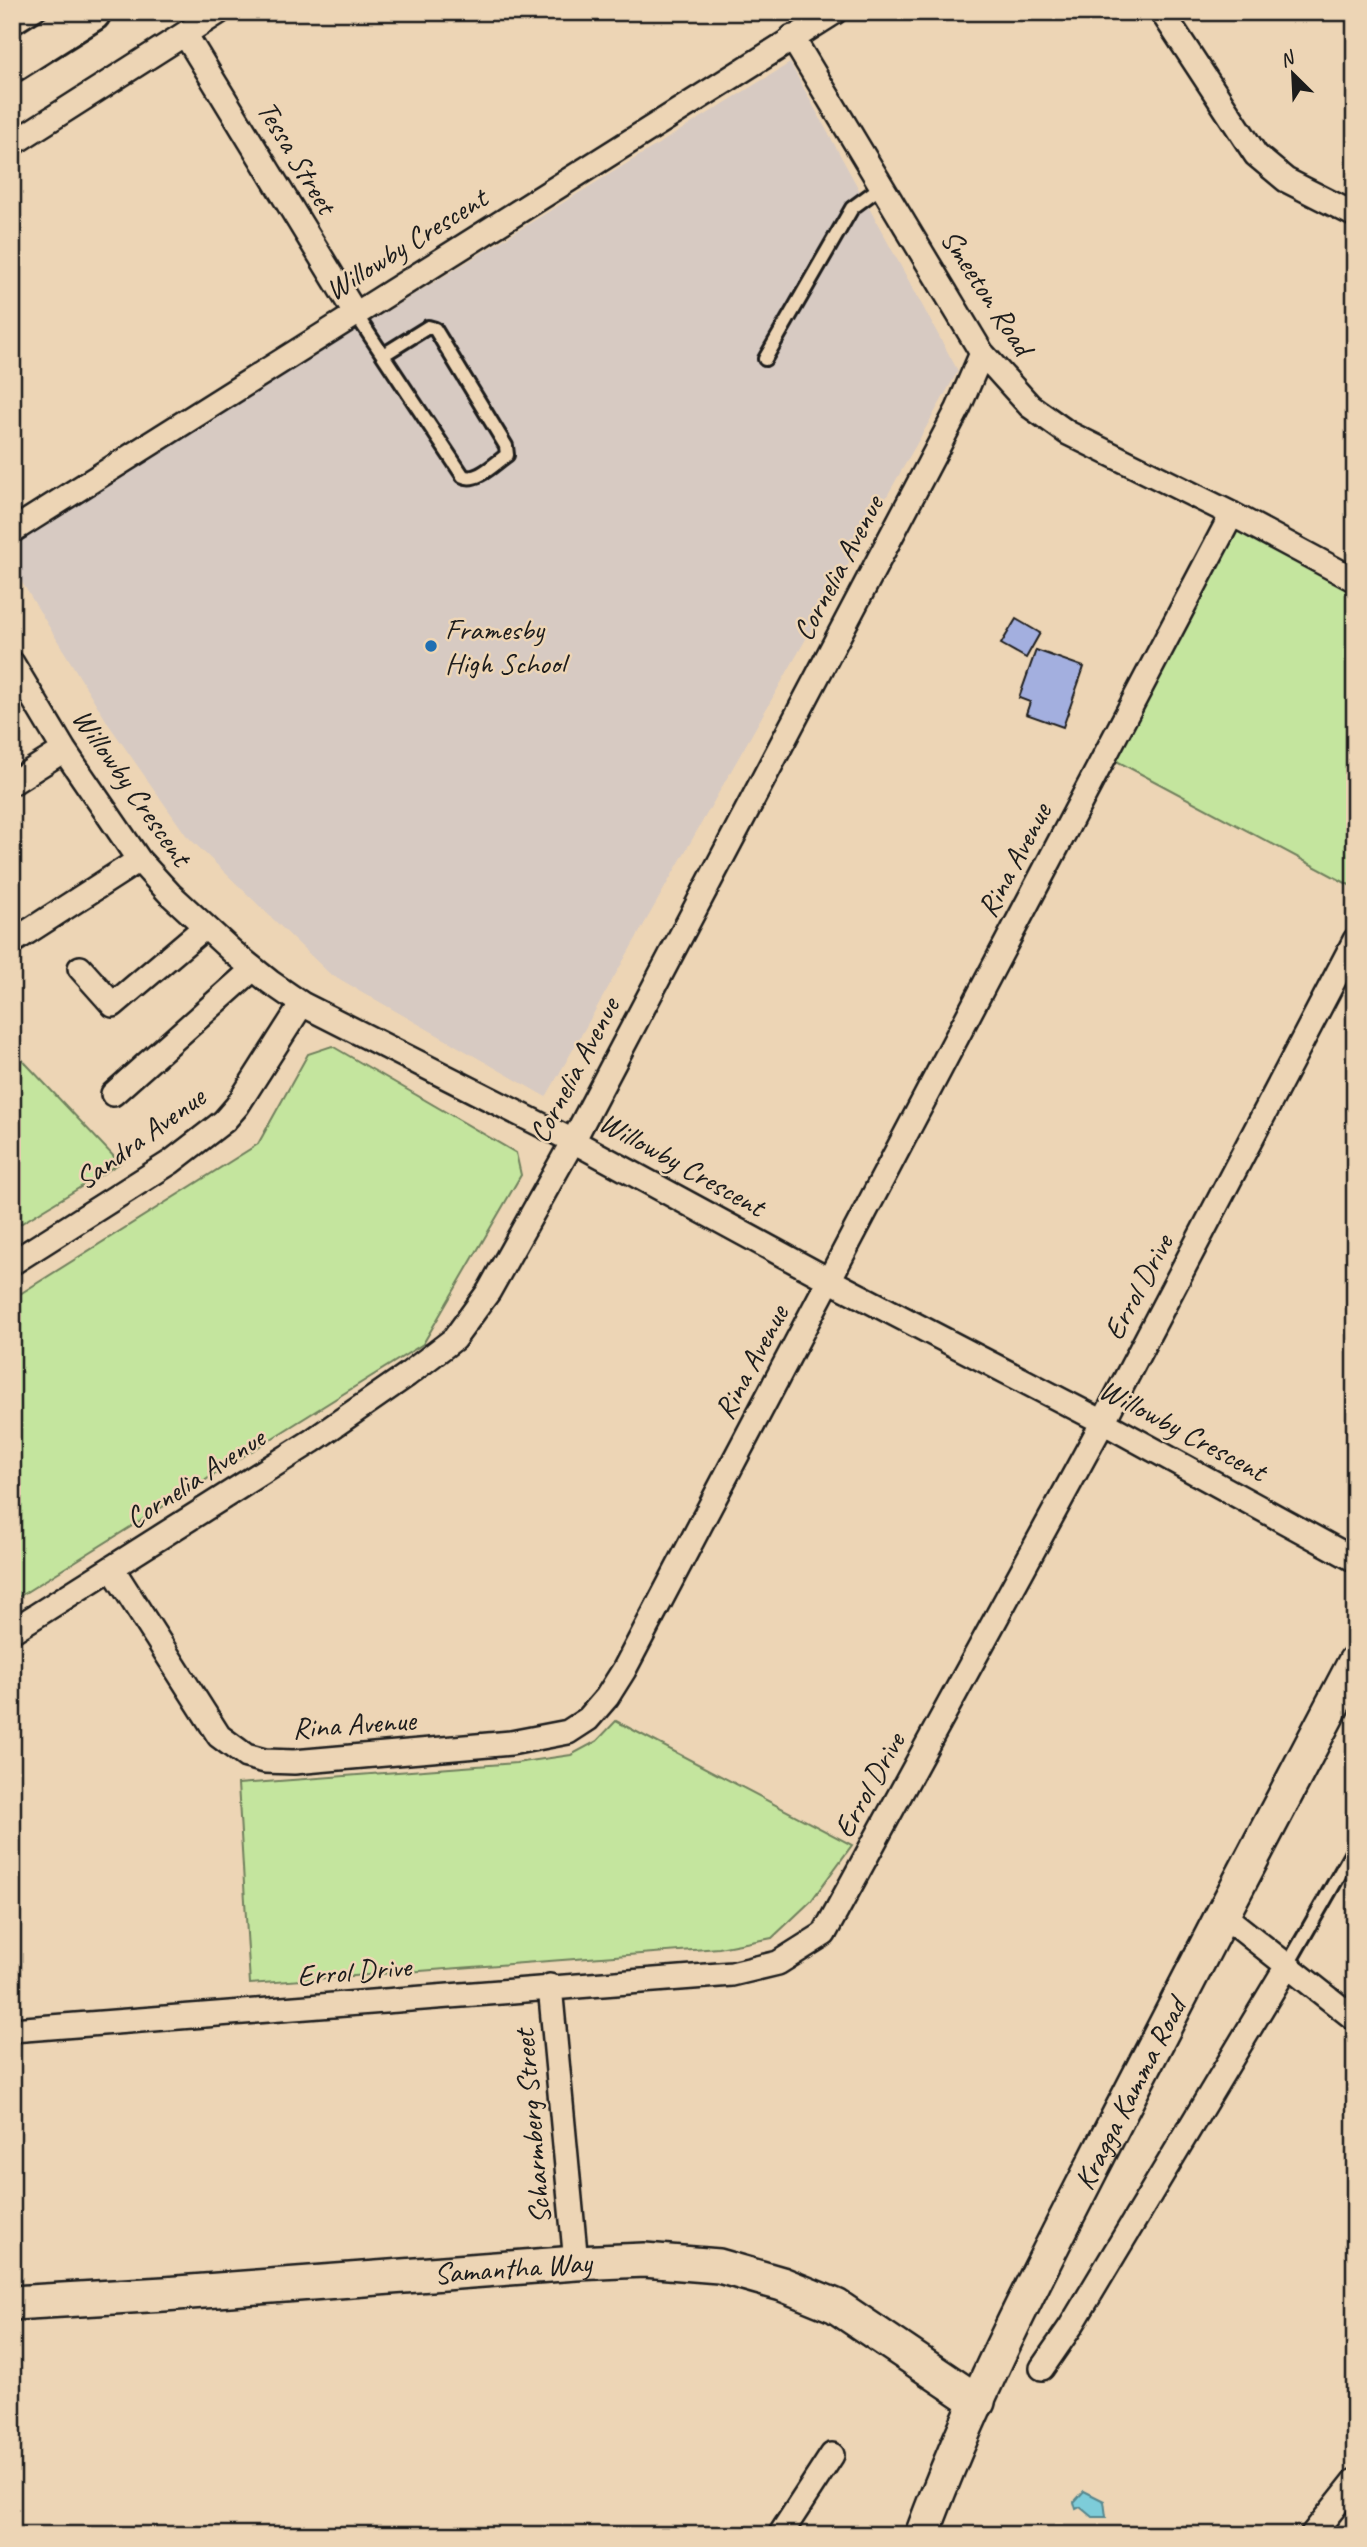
<svg xmlns="http://www.w3.org/2000/svg" width="1367" height="2547" font-family="Caveat,sans-serif">
<style>
.built{fill:#d7cac2}
.green{fill:#c4e59e;stroke:#70805d;stroke-width:2}
.water{fill:#7dccd9;stroke:#56868d;stroke-width:2}
.building{fill:#a3afdf;stroke:#1c1c1c;stroke-width:2}
.lines{fill:none;stroke-linecap:round;stroke-linejoin:round}
.service-casing{stroke:#1c1c1c;stroke-width:18}
.minor-casing{stroke:#1c1c1c;stroke-width:28}
.secondary-casing{stroke:#1c1c1c;stroke-width:38}
.motorway-casing{stroke:#1c1c1c;stroke-width:44}
.service{stroke:#edd5b5;stroke-width:12}
.minor{stroke:#edd5b5;stroke-width:23}
.secondary{stroke:#edd5b5;stroke-width:33}
.motorway{stroke:#edd5b5;stroke-width:38}
.poi-dot{fill:#1f6fb2;stroke:#edd5b5;stroke-width:2.5}
.labels{text-anchor:middle;dominant-baseline:central;stroke-width:5;stroke-linejoin:round;paint-order:stroke}
.street-label{font-size:30px;fill:#1c1c1c;stroke:#edd5b5}
.poi-label{font-size:30px;fill:#1c1c1c;stroke:#edd5b5;text-anchor:start}
</style>
<rect width="100%" height="100%" fill="#edd5b5"/>
<filter id="ink" filterUnits="userSpaceOnUse"><feTurbulence type="fractalNoise" baseFrequency=".0143" numOctaves="2"/><feDisplacementMap in="SourceGraphic" scale="14" xChannelSelector="R" yChannelSelector="G"/><feConvolveMatrix kernelMatrix="1 2 1 2 8 2 1 2 1" color-interpolation-filters="sRGB"/></filter>
<g filter="url(#ink)">
<path class="built" d="M790 63 958 371 546 1097 329 973 186 835 109 725 12 566V542Z"/>
<path class="green" d="M1235 528 1355 589V888L1111 758Z
M332 1046 516 1153 521 1175 423 1344 12 1601V1299L258 1144 308 1054Z
M12 1049 120 1163 12 1229Z
M616 1721 852 1845 811 1901 772 1938 719 1948 250 1984 238 1784 516 1763 571 1755 597 1741Z"/>
<path class="water" d="M1084 2491 1104 2501 1106 2517H1092L1080 2507 1076 2509 1074 2502Z"/>
<path class="building" d="M1016 619 1040 633 1026 658 1001 644Z
M1036 650 1084 667 1063 727 1026 714 1030 702 1019 698Z"/>
<g class="lines">
<defs>
<path id="service" d="M355 313 463 476C477 483 495 463 507 455L506 446 435 329 428 327 383 355
M765 359 852 208 882 186
M1287 1966 1355 1847"/>
<path id="minor" d="M1162 12 1256 155 1286 180 1355 215
M185 34 355 313
M792 37 982 353 1030 406 1068 433 1232 514 1355 580
M12 144 219 12
M12 531 835 12
M12 663 64 750 139 860 170 894 234 953 270 982 302 1004 573 1141 829 1280 1103 1422 1355 1560
M12 783 64 750
M12 942 139 860
M80 968 113 1005 205 927
M113 1094 253 969
M12 1263 171 1162 224 1121 237 1106 302 1004
M112 1568 219 1736 246 1756 265 1761 294 1762 511 1743 568 1732 588 1719 607 1697 624 1670 1232 514
M12 1631 312 1441 407 1375 454 1339 489 1291 573 1141 958 409 982 353
M1222 1914 1355 2019
M550 1986 576 2263
M12 2030 732 1974 778 1963 824 1934 1103 1422 1355 940
M1042 2368 1071 2326 1287 1966
M780 2535 832 2455
M1312 2535 1355 2481"/>
<g id="secondary">
<path id="s1" d="M12 2303 164 2294 576 2263 644 2260 719 2266 782 2284 836 2306 978 2402"/>
<path id="s2" d="M922 2535C971 2401 1038 2273 1103 2146 1186 1984 1270 1823 1355 1662"/>
</g>
<path id="motorway" d="M12 62 91 12"/>
</defs>
<use href="#service" class="service-casing"/>
<use href="#minor" class="minor-casing"/>
<use href="#secondary" class="secondary-casing"/>
<use href="#motorway" class="motorway-casing"/>
<use href="#service" class="service"/>
<use href="#minor" class="minor"/>
<use href="#secondary" class="secondary"/>
<use href="#motorway" class="motorway"/>
</g>
</g>
<circle class="poi-dot" cx="431" cy="646" r="7"/>
<g class="labels">
<g class="street-label">
<text transform="translate(297 157) rotate(59)">Tessa Street</text>
<text transform="translate(406 244) rotate(-32)">Willowby Crescent</text>
<text transform="translate(987 292) rotate(57)">Smeeton Road</text>
<text transform="translate(838 568) rotate(-62)">Cornelia Avenue</text>
<text transform="translate(132 787) rotate(55)">Willowby Crescent</text>
<text transform="translate(1014 860) rotate(-62)">Rina Avenue</text>
<text transform="translate(574 1070) rotate(-62)">Cornelia Avenue</text>
<text transform="translate(140 1138) rotate(-36)">Sandra Avenue</text>
<text transform="translate(682 1164) rotate(29)">Willowby Crescent</text>
<text transform="translate(1138 1287) rotate(-62)">Errol Drive</text>
<text transform="translate(751 1362) rotate(-62)">Rina Avenue</text>
<text transform="translate(1183 1430) rotate(28)">Willowby Crescent</text>
<text transform="translate(195 1478) rotate(-33)">Cornelia Avenue</text>
<text transform="translate(354 1724) rotate(-4)">Rina Avenue</text>
<text transform="translate(869 1785) rotate(-61)">Errol Drive</text>
<text transform="translate(354 1971) rotate(-5)">Errol Drive</text>
<text stroke="none"><textPath href="#s2" startOffset="488">Kragga Kamma Road</textPath></text>
<text transform="translate(532 2127) rotate(-95)">Scharmberg Street</text>
<text stroke="none"><textPath href="#s1" startOffset="502">Samantha Way</textPath></text>
</g>
<g class="poi-label">
<text x="445" y="629">Framesby<tspan x="445" dy="34">High School</tspan></text>
</g>
</g>
<rect width="1367" height="2547" fill="none" stroke="#edd5b5" stroke-width="42"/>
<rect x="21" y="21" width="1325" height="2505" fill="none" stroke="#1c1c1c" stroke-width="2.5" filter="url(#ink)"/>
<g transform="translate(1293 74) rotate(336)" stroke="#edd5b5" stroke-width="5" paint-order="stroke">
<path d="M0-5L12 26L0 18L-12 26Z" fill="#1c1c1c"/>
<text y="-10" font-size="19" font-weight="bold" text-anchor="middle" fill="#1c1c1c">N</text>
</g>
</svg>
